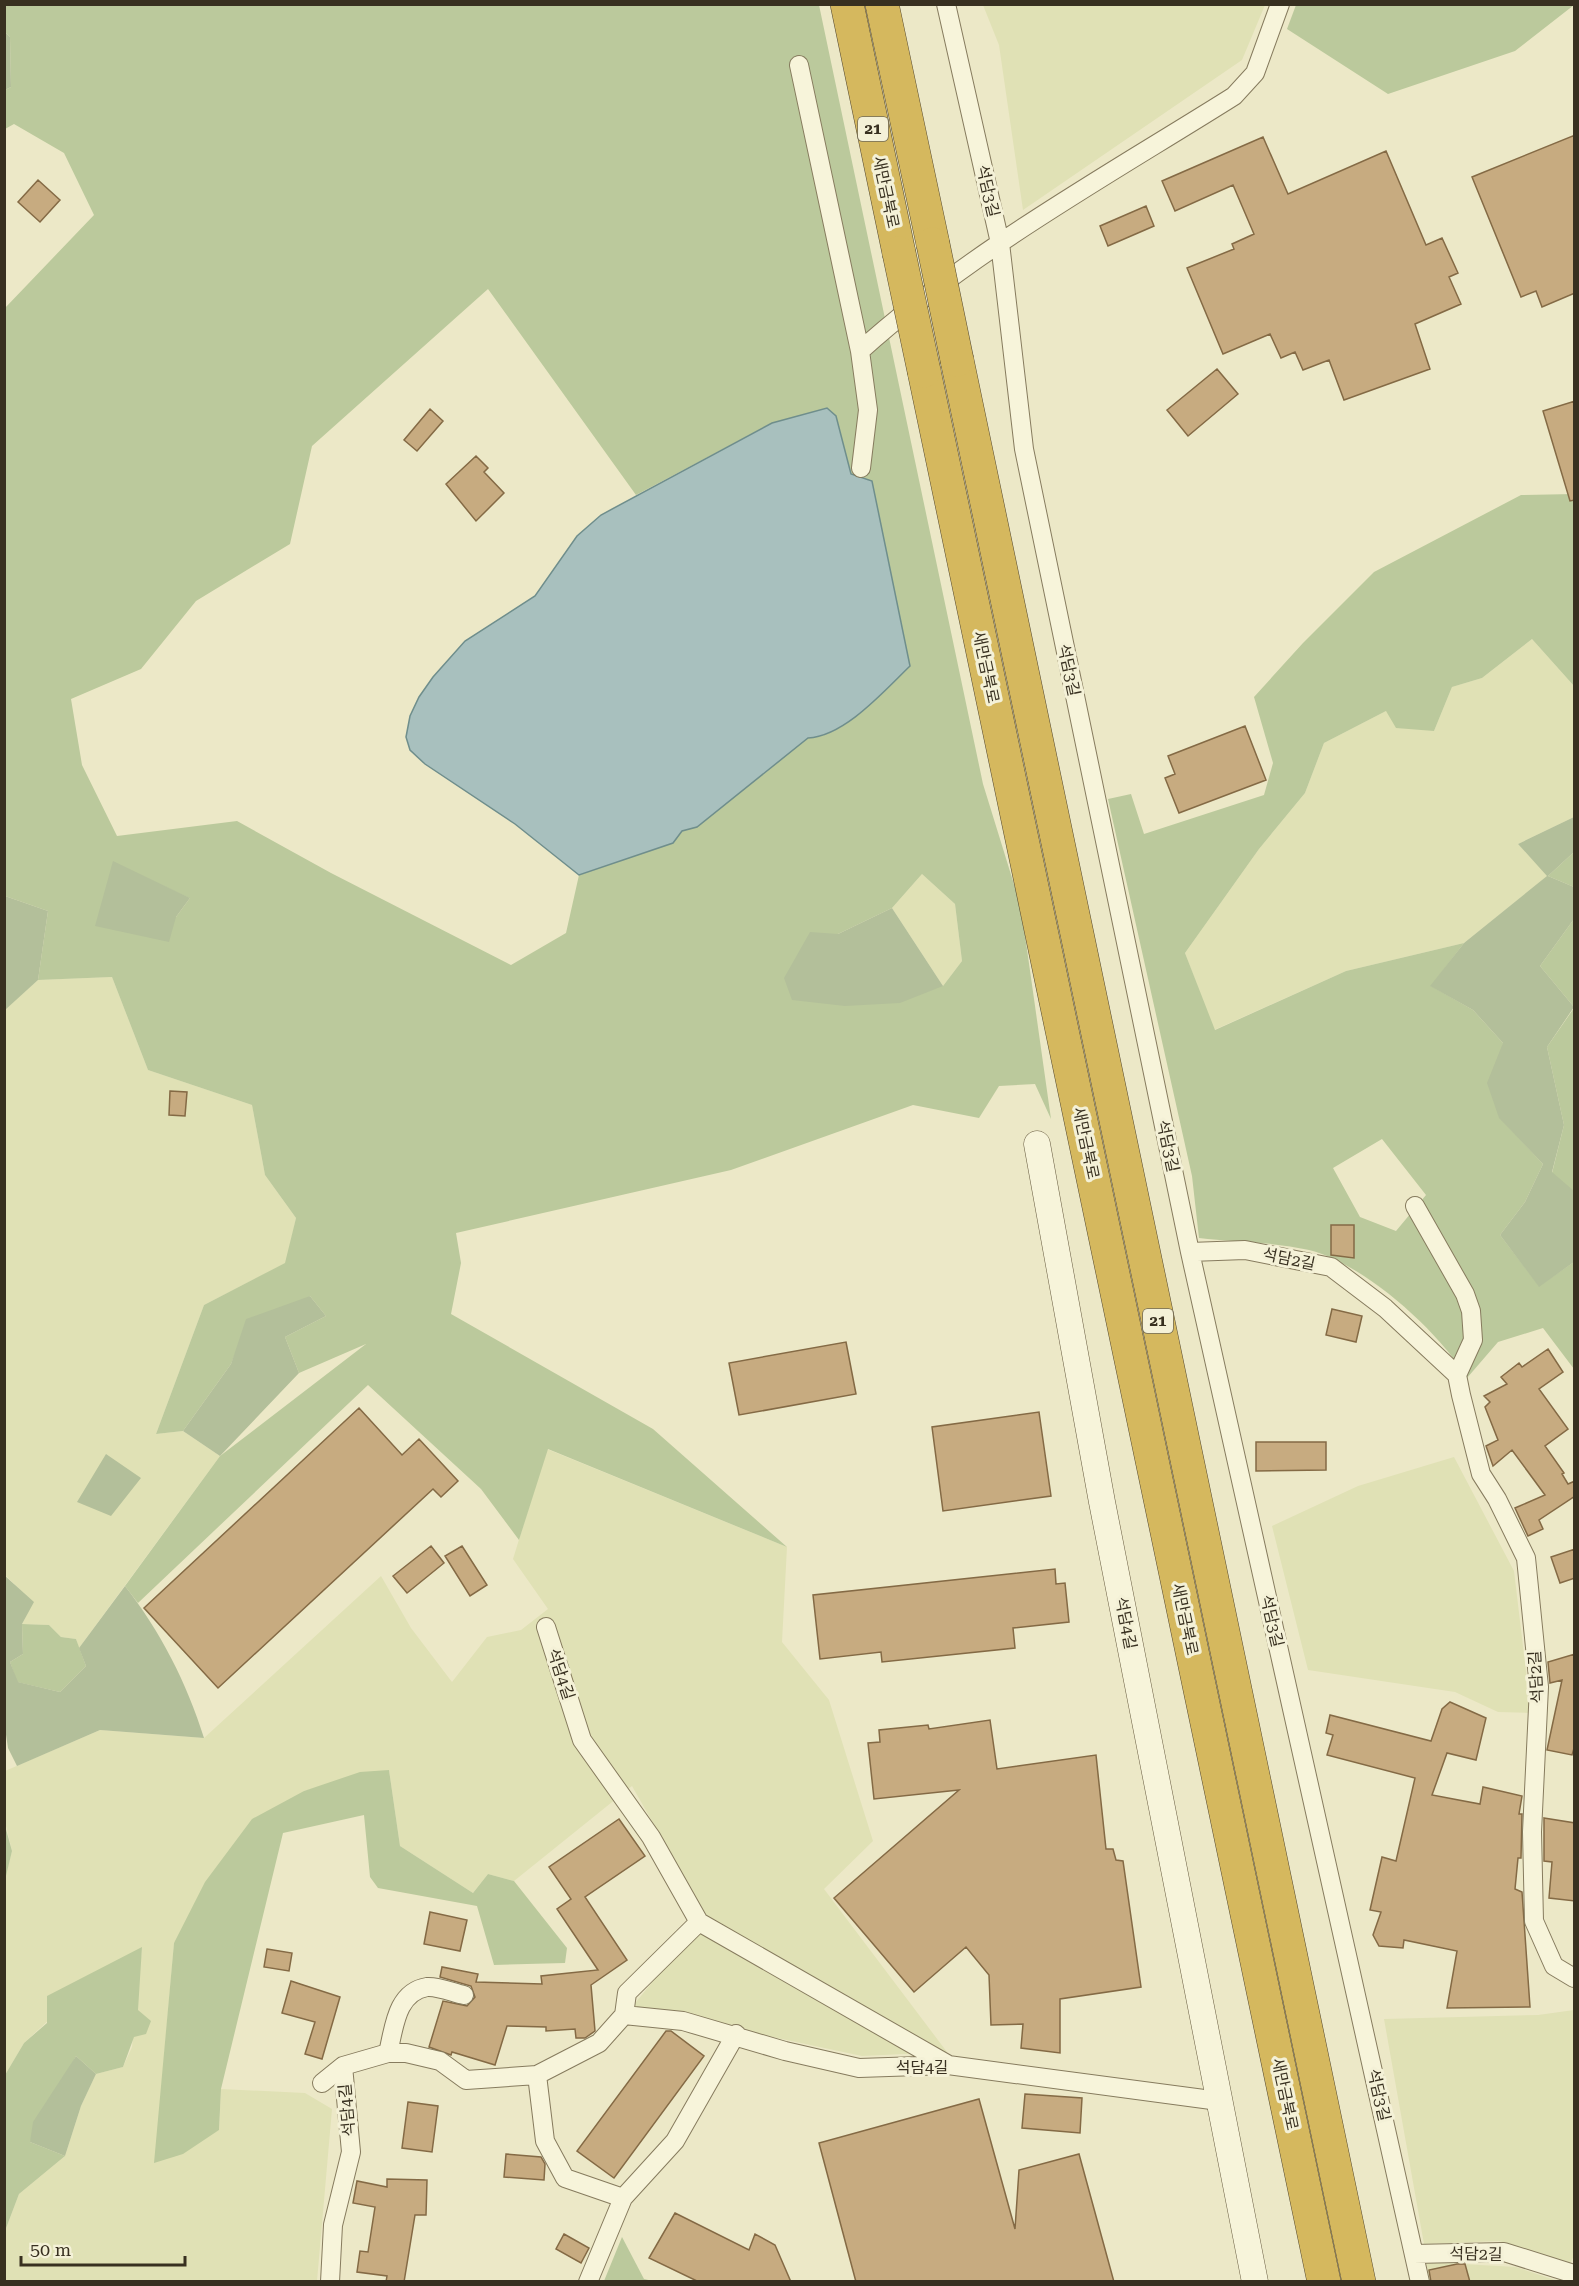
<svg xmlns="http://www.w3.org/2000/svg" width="1579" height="2286" font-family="'Roboto Serif','Noto Sans KR',serif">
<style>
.farmland{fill:#e0e1b5}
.green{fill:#bbc99c;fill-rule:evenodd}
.cemetery{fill:#b3bf9a}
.water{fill:#a8c0be;stroke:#6f8e8c;stroke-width:1.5}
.building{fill:#c7ab80;stroke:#846a45;stroke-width:1.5}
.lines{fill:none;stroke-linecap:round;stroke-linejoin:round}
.street-casing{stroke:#867b5e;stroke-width:20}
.secondary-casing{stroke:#685c41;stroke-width:27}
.highway-casing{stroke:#554931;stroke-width:34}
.street{stroke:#f7f4da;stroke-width:18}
.secondary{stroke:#f7f4da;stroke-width:26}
.highway{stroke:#d5b85e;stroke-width:33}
.highway-bridge-casing{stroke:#554931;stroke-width:34;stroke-linecap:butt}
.highway-bridge{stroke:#d5b85e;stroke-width:33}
.labels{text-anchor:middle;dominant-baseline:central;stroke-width:6;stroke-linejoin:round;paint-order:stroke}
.shield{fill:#f4f1d7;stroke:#706a57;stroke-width:1.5}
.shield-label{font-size:15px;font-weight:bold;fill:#383020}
.street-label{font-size:16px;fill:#383020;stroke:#f4f1d7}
</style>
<rect width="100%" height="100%" fill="#ece8c7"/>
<path class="farmland" d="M983 5H1265L1242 60 1023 210 999 45Z
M1532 639 1574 686V817L1518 844 1548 876 1464 943 1346 971 1214 1030 1185 953 1259 849 1305 793 1324 743 1386 711 1434 731 1452 687 1482 678Z
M922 874 955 904 962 961 943 986 892 908Z
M112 977 148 1070 252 1105 265 1175 296 1218 286 1263 204 1305 156 1434 183 1431 220 1456 79 1648 76 1639 61 1637 49 1625 22 1624 33 1602 5 1575 4 1010 38 980Z
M547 1449 787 1547 782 1642 829 1700 873 1841 824 1889 947 2052 862 2056 632 2007 706 1916 632 1786 514 1881 488 1874 473 1893 400 1846 389 1770 304 1791 174 1943 155 2162 219 2130 221 2089 305 2093 332 2109 317 2281H5V2231L19 2194 65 2156 81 2106 96 2074 123 2067 132 2047 142 1948 104 1969 24 2043 5 2075 4 1880 12 1851 5 1822V1771L100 1730 204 1738 381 1576 411 1628 452 1682 487 1637 521 1630 548 1609 513 1559Z
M1454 1457 1514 1571 1531 1713 1498 1712 1455 1692 1308 1670 1272 1526 1358 1486Z
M1574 2010V2256L1570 2263 1499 2241 1424 2244 1384 2019 1538 2015Z
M1426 2262 1516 2267 1558 2281H1430Z"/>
<path class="green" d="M5 5H819L983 784 1021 907 1051 1119 1035 1084 999 1086 979 1118 913 1105 731 1170 456 1233 461 1263 451 1314 653 1429 787 1547 548 1449 519 1540 481 1489 368 1385 138 1603 125 1586 220 1456 366 1344 299 1373 285 1337 326 1316 310 1296 237 1349 231 1364 183 1431 156 1434 204 1305 285 1263 296 1218 265 1175 252 1105 148 1070 112 977 38 980 48 911 5 896V308L94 215 64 153 14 124 5 129V90L11 87 10 37 5 32ZM488 289 636 495 772 423 827 408 836 416 851 474 895 681C870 703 843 736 808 738L697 827 682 831 673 843 579 875 566 933 511 965 331 873 237 821 117 836 82 765 71 699 141 669 196 601 290 544 312 446ZM113 862 189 898H190L176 917ZM922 874 955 904 962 961 943 986 838 934 892 908Z
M1296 5 1574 4V5L1515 51 1388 94 1287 29Z
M1574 494V686L1532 639 1482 678 1452 687 1434 731 1396 728 1386 711 1324 743 1305 793 1259 849 1185 953 1215 1030 1346 971 1464 943 1431 986 1473 1010 1503 1043 1499 1117 1543 1164 1525 1202 1500 1235 1539 1286 1574 1262V1369L1543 1328 1498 1342 1467 1378C1439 1331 1363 1263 1309 1250 1275 1242 1234 1242 1199 1238L1192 1176 1108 799 1131 794 1144 834 1264 795 1273 763 1254 697 1303 643 1374 572 1521 495ZM1382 1139 1426 1195 1396 1231 1360 1217 1333 1168Z
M1574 852V887L1548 876Z
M1574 919V1007L1540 966Z
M1574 1008V1192L1552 1173 1564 1125 1547 1047Z
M22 1624 49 1625 61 1637 76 1639 86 1666 60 1692 17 1682 10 1662 23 1654Z
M389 1770 400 1846 473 1893 488 1874 514 1881 567 1948 565 1963 494 1965 477 1906 378 1888 370 1877 364 1815 283 1833 221 2089 219 2130 183 2154 154 2163 174 1943 205 1882 252 1819 304 1791 360 1772Z
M4 1822 12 1851 5 1880H4Z
M142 1947 138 2010 151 2021 146 2034 134 2037 123 2067 96 2074 76 2056 30 2142 65 2156 19 2194 5 2231V2075L24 2043 47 2023V1996Z
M622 2237 644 2279 653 2281H604Z"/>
<path class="cemetery" d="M5 32 10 37 11 87 5 90Z
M1574 817V852L1548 876 1574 887V919L1540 966 1574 1007 1547 1047 1564 1125 1552 1172 1574 1191V1262L1539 1287 1500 1235 1525 1202 1543 1164 1499 1118 1487 1083 1503 1043 1473 1010 1430 986 1464 943 1547 876 1518 844Z
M113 861 190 898 176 917 169 942 95 926Z
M5 896 48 911 38 980 5 1010Z
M892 908 943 986 900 1003 845 1006 792 1000 784 978 810 932 838 934Z
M310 1296 326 1316 285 1337 299 1373 220 1456 183 1431 231 1364 246 1319Z
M106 1454 141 1478 111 1516 77 1502Z
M4 1575 34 1602 22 1624 23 1654 10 1662 18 1682 60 1692 86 1666 79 1648 125 1586C160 1631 187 1683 204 1738L100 1730 17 1766 8 1748 5 1728Z
M76 2056 96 2074 81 2106 65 2156 30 2142 33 2122Z"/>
<path class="water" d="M827 408 836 416 851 474 872 481 910 666C884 691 845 736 808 738L697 827 682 831 673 843 579 875 515 824 425 764 410 750 406 737 410 716 419 697 433 677 465 641 535 596 577 536 601 515 772 423Z"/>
<path class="building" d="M1575 135V293L1542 307 1536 291 1521 297 1472 177Z
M1263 137 1288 194 1386 151 1426 245 1442 238 1458 273 1449 277 1461 304 1415 324 1430 369 1344 400 1329 360 1303 370 1295 352 1281 358 1270 334 1223 354 1187 268 1234 249 1232 244 1254 234 1233 185 1175 211 1162 181Z
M38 180 60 200 40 222 18 202Z
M1146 206 1154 226 1108 246 1100 226Z
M1217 369 1238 394 1188 436 1167 410Z
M1575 401V500L1570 501 1543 411Z
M430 409 443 421 417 451 404 440Z
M476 456 488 468 484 472 504 493 476 521 446 484Z
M1245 726 1266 780 1179 813 1165 778 1175 774 1168 756Z
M170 1091 187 1092 185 1116 169 1115Z
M1331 1225H1354V1258L1331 1255Z
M1332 1309 1362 1316 1356 1342 1326 1335Z
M846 1342 856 1394 739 1415 729 1363Z
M1548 1349 1563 1372 1539 1389 1568 1429 1545 1446 1564 1473 1562 1474 1568 1484 1575 1481V1496L1539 1520 1543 1529 1528 1536 1515 1508 1545 1495 1512 1450 1493 1466 1486 1446 1498 1440 1485 1407 1490 1402 1484 1396 1507 1384 1501 1377 1519 1363 1522 1367Z
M359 1408 402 1455 419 1439 458 1481 441 1497 433 1489 218 1688 144 1608Z
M1039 1412 1051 1496 943 1511 932 1427Z
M1256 1442H1326V1470L1256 1471Z
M431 1546 444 1563 407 1593 393 1576Z
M462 1546 487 1585 470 1596 445 1556Z
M1575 1549V1578L1560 1583 1551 1557Z
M1055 1569 1056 1584 1065 1583 1069 1622 1013 1628 1015 1648 882 1662 881 1652 820 1659 813 1595Z
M1575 1654V1745L1572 1755 1547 1750 1562 1680 1550 1683 1548 1662Z
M1450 1702 1486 1718 1476 1760 1447 1753 1432 1795 1480 1804 1483 1787 1522 1796 1519 1814H1522L1521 1858H1518L1515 1889 1522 1892 1530 2007 1447 2008 1457 1951 1404 1940 1403 1948 1379 1946 1373 1935 1381 1912 1370 1910 1382 1857 1396 1861 1415 1778 1327 1755 1333 1735 1326 1733 1330 1715 1431 1741 1442 1709Z
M990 1720 997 1769 1096 1755 1106 1849H1113L1116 1860 1123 1861 1141 1987 1060 1999V2053L1021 2048 1023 2024 991 2025 989 1975 966 1947 914 1992 834 1898 959 1790 874 1799 868 1743 880 1742 879 1730 928 1725 929 1729Z
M1544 1818 1575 1823V1901L1549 1898 1552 1862 1544 1861Z
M619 1819 645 1856 585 1897 627 1960 591 1985 595 2031 585 2038H576L575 2029 546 2031V2027L507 2026 495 2065 452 2052 451 2055 429 2047 443 2001 467 2006 475 1997 471 1986 440 1977 442 1967 478 1974 476 1982 542 1984 541 1976 598 1970 557 1909 571 1899 549 1867Z
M430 1912 467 1920 460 1951 424 1944Z
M267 1949 292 1953 289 1971 264 1967Z
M291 1981 340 1997 322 2059 305 2054 315 2022 282 2013Z
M666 2031H671L704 2056 614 2178 577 2151Z
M1025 2094 1082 2098 1080 2133 1022 2128Z
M979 2099 1015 2229 1019 2170 1079 2154 1114 2282H856L819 2143Z
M408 2102 438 2106 432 2152 402 2148Z
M506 2154 541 2157 545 2164 544 2180 504 2177Z
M387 2179 427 2180 426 2215H415L404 2282H386L387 2276 357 2272 360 2251 368 2252 375 2207 353 2203 357 2181 387 2187Z
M675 2213 749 2250 755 2234 775 2245 791 2282H699L649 2258Z
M564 2234 589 2248 581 2263 556 2249Z
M1457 2264H1465L1470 2282H1431L1429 2270Z"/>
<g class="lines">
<defs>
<path id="street" d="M946 4 1000 243 1024 449 1190 1252 1420 2282
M799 65 860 351C972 250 1107 176 1234 96L1255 73 1280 4
M860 351 868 410 861 468
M1415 1206 1465 1294 1471 1311 1473 1340 1457 1375 1461 1395 1481 1474 1497 1499 1526 1558 1539 1687 1532 1832 1534 1921 1554 1966 1574 1978
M1190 1252 1245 1250 1331 1267 1385 1308 1457 1375
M546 1627 582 1740 651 1837 699 1922 627 1993 624 2015
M699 1922 947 2064
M388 2053C394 2029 396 1992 427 1987 438 1986 454 1993 464 1995
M537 2075 545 2141 565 2178 623 2198
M322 2083 343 2066 388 2053H406L440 2061 466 2080 537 2075 599 2043 624 2015 683 2021 785 2051 859 2068 948 2065 1219 2101
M1414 2254 1504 2252 1574 2274
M330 2282 333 2225 351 2152 343 2066
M588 2282 623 2198 675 2141 736 2034"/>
<path id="secondary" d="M1037 1144 1102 1502 1255 2282"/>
<path id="highway" d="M847 4 899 253
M882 4 933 244
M957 360 1359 2282
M924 371 1324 2282"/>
</defs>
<use href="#street" class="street-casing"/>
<use href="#secondary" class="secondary-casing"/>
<use href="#highway" class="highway-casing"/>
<use href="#street" class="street"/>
<use href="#secondary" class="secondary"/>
<use href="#highway" class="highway"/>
<defs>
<path id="highway-bridge" d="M933 244 957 360
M899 253 924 371"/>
</defs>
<use href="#highway-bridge" class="highway-bridge-casing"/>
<use href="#highway-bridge" class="highway-bridge"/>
</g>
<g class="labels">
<g class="shield">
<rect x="858" y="117" width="30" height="24" rx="4.5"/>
<rect x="1143" y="1309" width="30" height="24" rx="4.5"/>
</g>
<g class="shield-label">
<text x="873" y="129">21</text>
<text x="1158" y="1321">21</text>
</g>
<g class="street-label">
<text transform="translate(988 191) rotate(77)">석담3길</text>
<text transform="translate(886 192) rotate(78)">새만금북로</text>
<text transform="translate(986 667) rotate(78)">새만금북로</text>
<text transform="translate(1069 670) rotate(78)">석담3길</text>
<text transform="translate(1086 1143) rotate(78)">새만금북로</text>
<text transform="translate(1168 1146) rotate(78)">석담3길</text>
<text transform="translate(1289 1259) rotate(12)">석담2길</text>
<text transform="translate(1185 1619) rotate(78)">새만금북로</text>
<text transform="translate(1272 1621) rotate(77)">석담3길</text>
<text transform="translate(1126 1623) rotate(79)">석담4길</text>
<text transform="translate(561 1674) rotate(72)">석담4길</text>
<text transform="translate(1536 1677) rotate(-93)">석담2길</text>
<text x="922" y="2067">석담4길</text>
<text transform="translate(1285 2094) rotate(78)">새만금북로</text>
<text transform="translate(1379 2095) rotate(77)">석담3길</text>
<text transform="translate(347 2110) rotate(-95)">석담4길</text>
<text transform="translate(1476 2254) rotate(1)">석담2길</text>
</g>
</g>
<rect width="1579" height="2286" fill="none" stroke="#383020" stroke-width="12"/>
<path d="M21 2256v9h164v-9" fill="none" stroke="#383020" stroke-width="3"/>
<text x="30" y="2256" font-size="18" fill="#383020" stroke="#f4f1d7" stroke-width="4.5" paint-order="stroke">50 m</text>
</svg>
